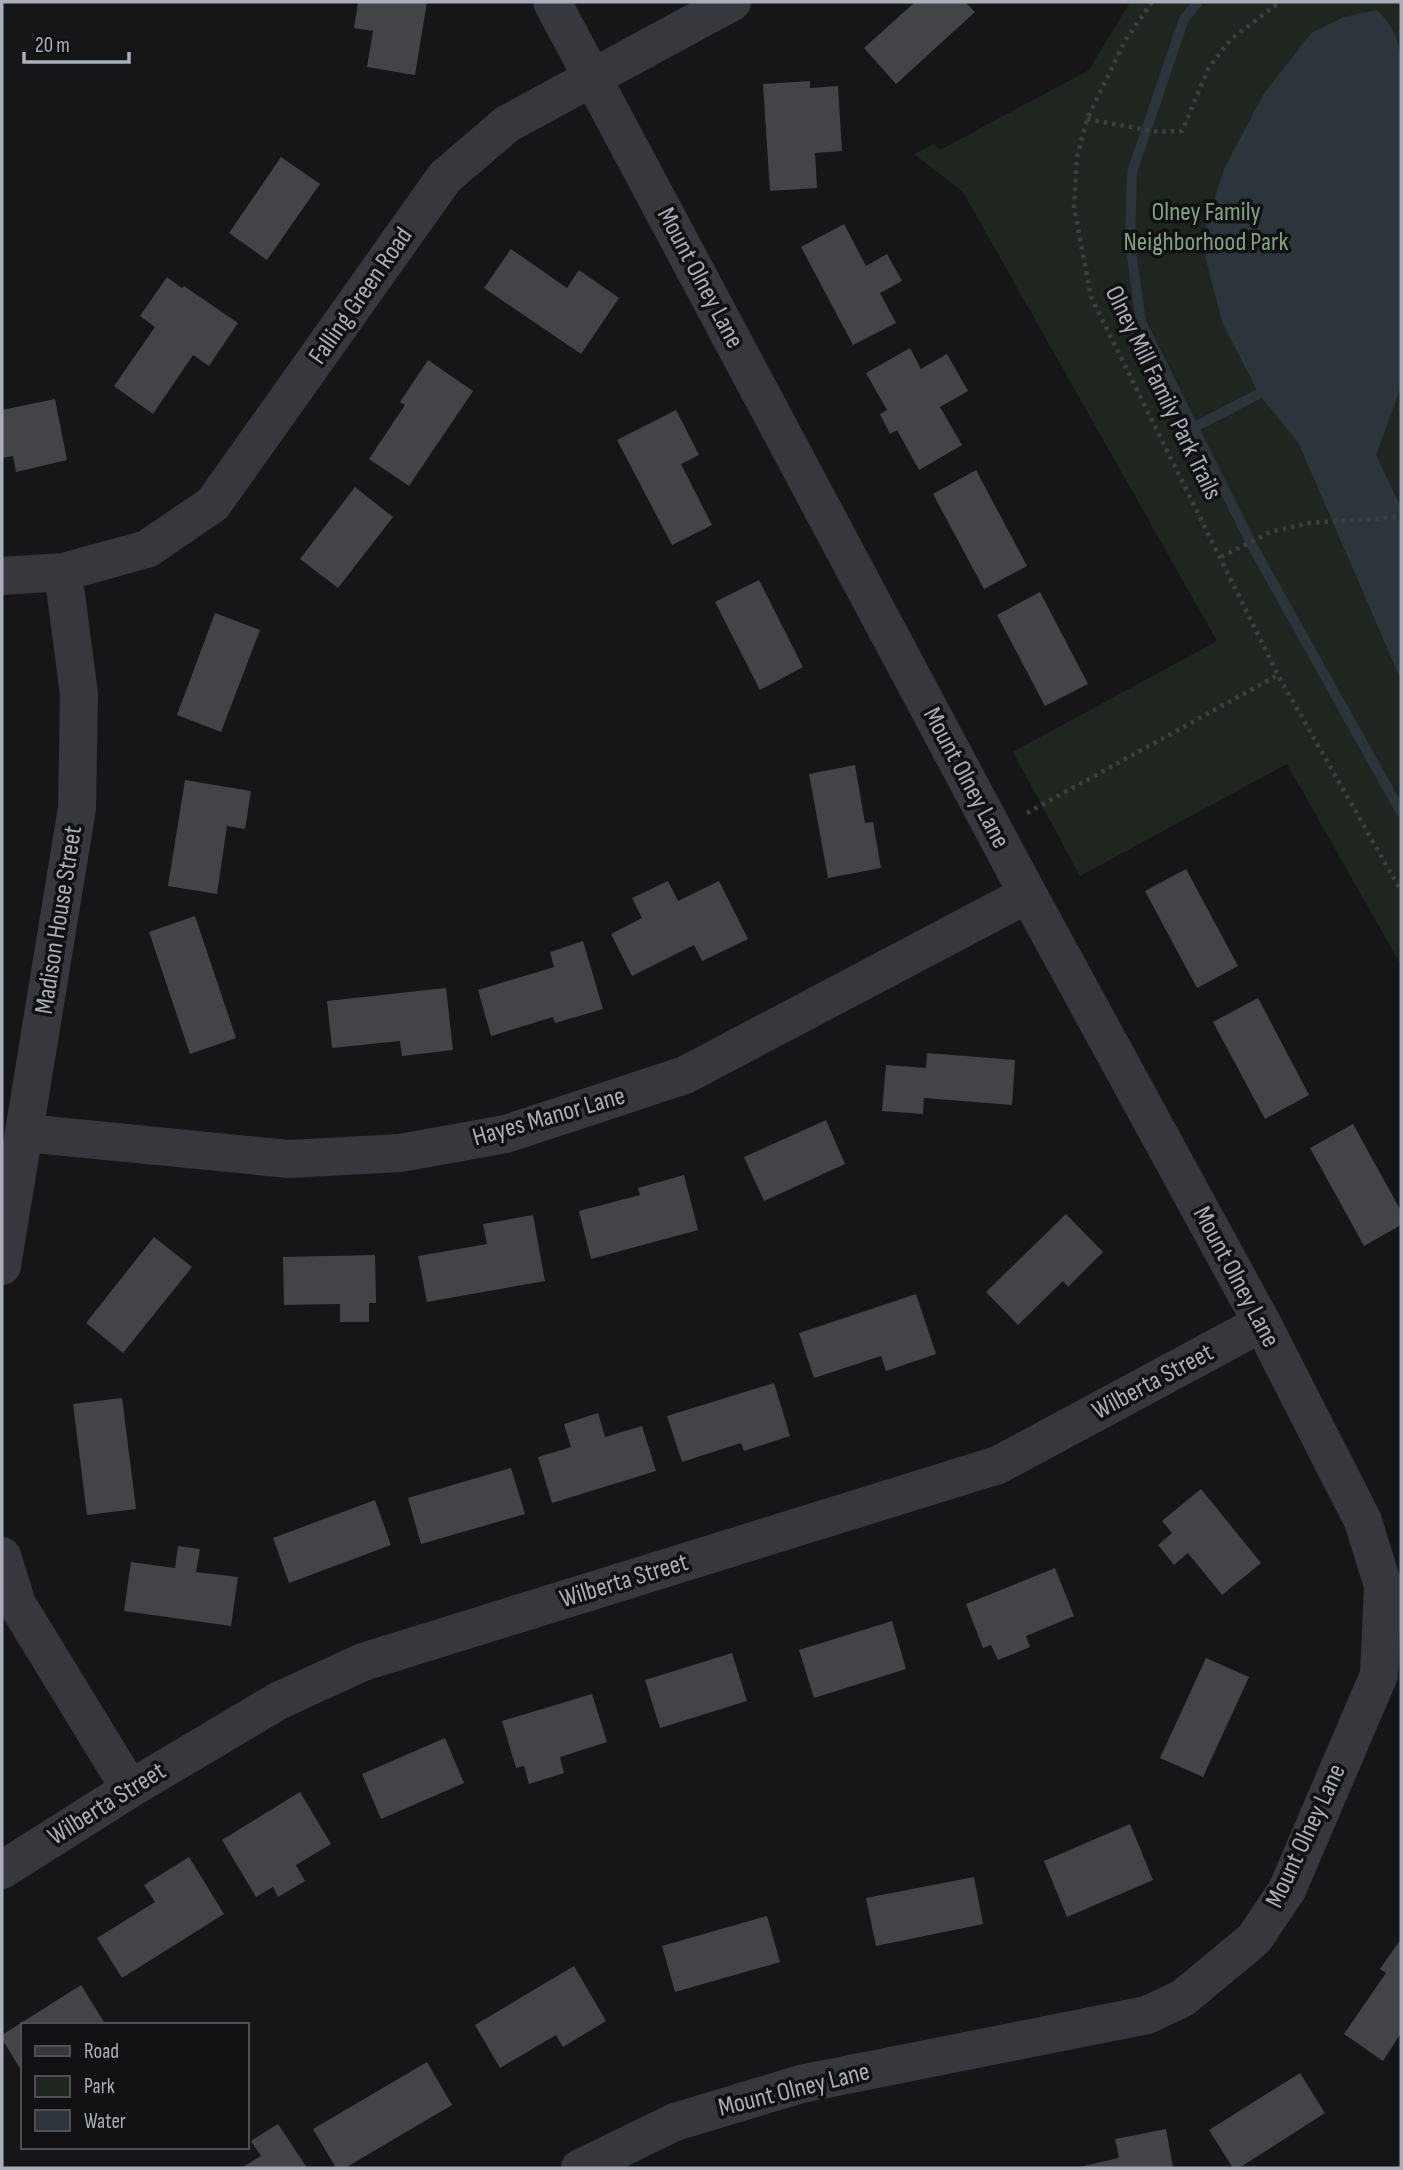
<svg xmlns="http://www.w3.org/2000/svg" width="1403" height="2170" font-family="'Sofia Sans Condensed',sans-serif">
<style>
.green{fill:#1f261f}
.water{fill:#2d353c}
.lines{fill:none;stroke-linecap:round;stroke-linejoin:round}
.stream{stroke:#2d353c;stroke-width:10}
.building{fill:#434448}
.path{stroke:#3e3f44;stroke-width:4.5;stroke-dasharray:3.5 5;stroke-linecap:butt}
.minor{stroke:#37383d;stroke-width:38}
.labels{text-anchor:middle;dominant-baseline:central;stroke-width:7;stroke-linejoin:round;paint-order:stroke}
.park-label{font-size:26px;fill:#81a283;stroke:#111113}
.street-label{font-size:26px;fill:#a9aeb8;stroke:#111113}
</style>
<rect width="100%" height="100%" fill="#161618"/>
<path class="green" d="M1130 2H1401V965L1287 764 1080 876 1013 752 1217 641 963 192 914 154 934 144 940 150 1089 70Z"/>
<path class="water" d="M1377 10C1393 26 1399 38 1401 61V387L1376 455 1401 507V680L1299 444 1259 394 1222 322 1201 240 1225 167 1263 95 1311 33 1344 17Z"/>
<g class="lines">
<path class="stream" d="M1198 2 1184 19 1132 172 1130 244 1141 322 1254 549 1401 812
M1193 428 1270 388"/>
</g>
<path class="building" d="M358 2H427L415 75 367 67 373 31 354 28Z
M915 2H965L975 12 896 84 864 48Z
M810 81V88L838 86 842 151 815 153 817 188 770 191 763 84Z
M281 157 320 184 267 260 229 233Z
M844 224 866 266 887 254 902 281 880 293 896 323 853 345 801 247Z
M511 249 567 288 579 270 619 298 581 354 484 288Z
M167 277 182 288 184 286 238 323 209 366 193 355 153 414 114 386 155 327 140 316Z
M910 348 921 369 947 354 968 391 940 407 962 445 919 470 897 430 890 434 880 414 887 410 866 373Z
M428 360 473 391 409 486 369 459 405 405 400 402Z
M55 399 67 460 16 472 13 456 2 458V410Z
M676 410 699 455 681 464 712 525 672 545 617 440Z
M976 470 1027 566 984 589 933 494Z
M355 487 393 517 338 588 300 559Z
M759 580 803 667 760 690 715 602Z
M1040 592 1088 684 1045 706 997 615Z
M215 613 260 630 221 732 177 715Z
M855 765 865 823 873 822 881 868 828 878 809 774Z
M185 780 251 791 245 829 227 826 217 894 168 886Z
M1186 869 1238 966 1197 988 1145 891Z
M668 881 678 901 719 881 748 939 702 961 694 945 632 976 611 934 642 918 632 898Z
M195 916 236 1038 190 1054 149 932Z
M583 941 603 1009 555 1023 553 1017 491 1036 478 990 554 967 550 952Z
M446 988 453 1050 402 1056 400 1041 332 1048 327 1001Z
M1258 998 1309 1095 1265 1119 1213 1022Z
M927 1053 1015 1060 1012 1105 924 1098 923 1114 882 1111 886 1065 926 1068Z
M826 1120 845 1164 764 1201 744 1157Z
M1353 1124 1401 1211V1225L1364 1246 1310 1148Z
M684 1175 698 1230 591 1259 579 1211 640 1195 638 1188Z
M1066 1214 1103 1252 1068 1287 1063 1281 1018 1325 986 1292Z
M533 1215 545 1281 427 1302 418 1256 487 1244 483 1224Z
M154 1237 192 1267 123 1353 86 1323Z
M375 1255 376 1303H369V1322H340V1304L284 1305 283 1257Z
M916 1294 936 1354 886 1371 881 1356 814 1378 799 1333Z
M774 1383 790 1436 744 1451 741 1443 682 1462 667 1416Z
M122 1398 136 1509 87 1515 73 1404Z
M598 1413 605 1437 642 1426 656 1471 552 1503 538 1457 571 1447 564 1424Z
M511 1468 525 1514 421 1544 408 1498Z
M1201 1489 1261 1563 1222 1595 1188 1553 1174 1565 1158 1545 1172 1533 1162 1521Z
M375 1500 391 1545 289 1583 273 1538Z
M178 1546 200 1549 196 1572 238 1577 231 1626 124 1611 131 1562 175 1568Z
M1055 1568 1074 1616 1026 1636 1030 1647 998 1660 991 1645 983 1648 966 1604Z
M892 1621 906 1669 814 1698 799 1650Z
M732 1653 747 1701 660 1728 645 1680Z
M1206 1658 1249 1677 1203 1777 1160 1758Z
M592 1694 607 1742 560 1757 564 1773 529 1784 524 1766 516 1768 502 1721Z
M445 1738 464 1783 381 1819 362 1774Z
M300 1792 331 1844 296 1865 305 1881 278 1897 273 1887 256 1897 222 1840Z
M1130 1824 1153 1880 1067 1917 1044 1861Z
M189 1857 224 1914 122 1978 97 1938 155 1902 144 1885Z
M974 1877 983 1924 876 1946 866 1898Z
M767 1916 780 1962 675 1992 662 1946Z
M1401 1939V2033L1383 2061 1344 2034 1386 1973 1380 1969Z
M574 1966 606 2021 563 2047 556 2035 500 2068 475 2025Z
M81 1985 106 2025H23V2073L2 2039V2035Z
M427 2062 452 2105 345 2168H336L313 2129Z
M1300 2073 1325 2113 1239 2168H1233L1209 2130Z
M278 2124 307 2168H241L261 2156 251 2141Z
M1166 2129 1173 2168H1075L1119 2158 1115 2139Z"/>
<g class="lines">
<path class="path" d="M1152 2 1125 41 1087 119 1077 157 1074 207 1091 297 1278 675 1401 891
M1087 119 1158 132 1182 131 1209 67 1231 39 1280 2
M1221 557 1270 532 1309 523 1401 517
M1027 813 1278 675"/>
<path class="minor" d="M552 2 1023 885 1262 1323 1363 1521 1383 1586 1379 1675 1287 1890 1254 1939 1183 1998 1147 2015 801 2084 675 2122 580 2168
M2 576 63 572 147 549 213 504 445 177 507 124 732 2
M25 1133 289 1159 400 1153 506 1134 685 1075 1028 894
M2 1266 77 808 79 694 63 572
M2 1556 17 1604 130 1789
M2 1870 130 1789 278 1701 363 1662 998 1465 1262 1323"/>
</g>
<g class="labels">
<g class="park-label">
<text x="1206" y="212">Olney Family<tspan x="1206" dy="30">Neighborhood Park</tspan></text>
</g>
<g class="street-label">
<text transform="translate(700 278) rotate(62)">Mount Olney Lane</text>
<text transform="translate(361 296) rotate(-55)">Falling Green Road</text>
<text transform="translate(1163 393) rotate(64)">Olney Mill Family Park Trails</text>
<text transform="translate(966 778) rotate(62)">Mount Olney Lane</text>
<text transform="translate(59 920) rotate(-81)">Madison House Street</text>
<text transform="translate(549 1117) rotate(-16)">Hayes Manor Lane</text>
<text transform="translate(1236 1277) rotate(62)">Mount Olney Lane</text>
<text transform="translate(1153 1382) rotate(-28)">Wilberta Street</text>
<text transform="translate(624 1581) rotate(-17)">Wilberta Street</text>
<text transform="translate(107 1804) rotate(-32)">Wilberta Street</text>
<text transform="translate(1306 1836) rotate(-65)">Mount Olney Lane</text>
<text transform="translate(794 2090) rotate(-14)">Mount Olney Lane</text>
</g>
</g>
<rect width="1403" height="2170" fill="none" stroke="#a9aeb8" stroke-width="7"/>
<rect x="21" y="2023" width="228" height="126" fill="#111113" stroke="#4e5055" stroke-width="2"/>
<rect x="35" y="2046" width="35" height="10" fill="#37383d" stroke="#4e5055" stroke-width="2"/>
<text x="84" y="2058" font-size="21" fill="#a9aeb8">Road</text>
<rect x="35" y="2076" width="35" height="21" fill="#1f261f" stroke="#4e5055" stroke-width="2"/>
<text x="84" y="2093" font-size="21" fill="#a9aeb8">Park</text>
<rect x="35" y="2110" width="35" height="21" fill="#2d353c" stroke="#4e5055" stroke-width="2"/>
<text x="84" y="2128" font-size="21" fill="#a9aeb8">Water</text>
<path d="M24 52v10h105v-10" fill="none" stroke="#a9aeb8" stroke-width="3.5"/>
<text x="35" y="52" font-size="21" fill="#a9aeb8" stroke="#111113" stroke-width="5" paint-order="stroke">20 m</text>
</svg>
